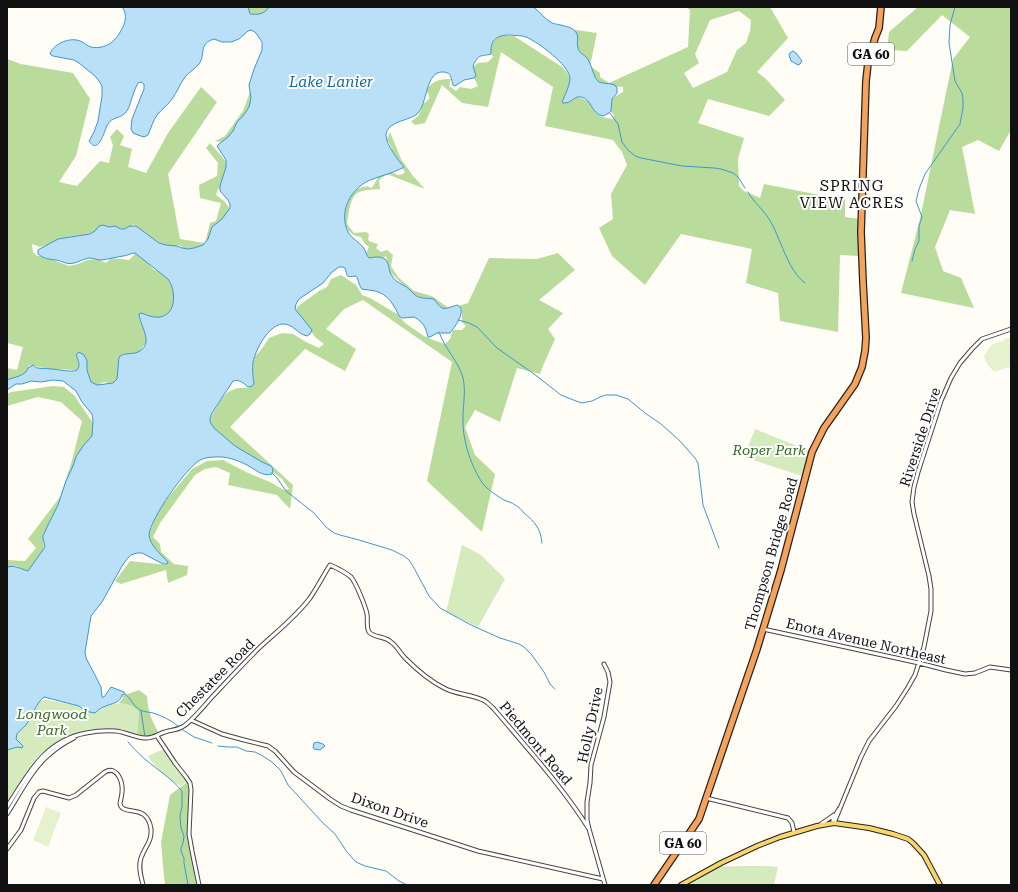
<svg xmlns="http://www.w3.org/2000/svg" width="1018" height="892" font-family="'Roboto Serif',serif">
<style>
.green{fill:#d5ebbd}
.forest{fill:#b9dc9c;fill-rule:evenodd}
.pitch{fill:#e6f2cf}
.water{fill:#b9e0f7;stroke:#3f96cf}
.lines{fill:none;stroke-linecap:round;stroke-linejoin:round}
.stream{stroke:#3f96cf;stroke-width:1}
.minor-casing{stroke:#444;stroke-width:5}
.major-casing{stroke:#222;stroke-width:6}
.highway-casing{stroke:#222;stroke-width:8}
.minor{stroke:#fff;stroke-width:3}
.major{stroke:#f9d66b;stroke-width:4}
.highway{stroke:#f5a25d;stroke-width:5.5}
.labels{text-anchor:middle;dominant-baseline:central;stroke-width:4;stroke-linejoin:round;paint-order:stroke}
.shield{fill:#fff;stroke:#585858;stroke-width:1}
.shield-label{font-size:13px;font-weight:bold;fill:#111}
.street-label{font-size:14px;fill:#111;stroke:#fff}
.park-label{font-size:14px;font-style:italic;fill:#2f6b1f;stroke:#fff}
.water-label{font-size:15px;font-style:italic;fill:#1768a6;stroke:#fff}
.neighbourhood-label{font-size:15px;letter-spacing:1px;fill:#111;stroke:#fff}
</style>
<rect width="100%" height="100%" fill="#fffdf5"/>
<path class="green" d="M755 429 812 452 805 477 744 457Z
M462 545 481 555 505 579 478 627 446 612Z
M34 698 39 702 42 700H46L70 704 79 706 85 711 95 713C107 704 127 697 139 712L137 736C130 733 124 730 117 729 87 725 56 737 36 759 25 772 16 788 7 802V750L17 747 23 746 16 739 17 734C22 727 28 723 32 715 35 711 35 707 38 703L34 699Z
M164 749 175 766 186 778V782L182 785 180 786C168 778 155 768 148 756Z
M721 866C740 867 759 865 778 867L774 885H684Z"/>
<path class="forest" d="M247 7H274L260 16 252 14 248 12Z
M686 7H770L788 38 757 72 766 79 785 100 769 116 708 99 698 123 744 138 738 159 739 186 744 191 760 198 764 184 845 200V217L861 219 859 256 840 255 838 332 780 321 778 293 746 283 752 249 681 234 645 285 612 256 599 228 613 219 611 194 627 165 622 152 613 140 545 126 553 87 501 52 488 107 462 103 442 85 425 123 415 125 411 121C418 118 421 113 422 105L429 99V95L426 90C433 81 439 79 451 79L449 86 456 91 460 87 471 89 478 86 474 78 473 67 478 63 488 62 493 57C487 46 492 43 499 36H514L562 67C572 76 572 83 573 95L590 102C596 115 598 117 613 119L614 115 608 108 607 101 623 92V87C615 86 610 89 602 87L556 27 597 33 590 66 600 73V77L609 83 688 47 690 10ZM739 11 751 20 750 31 746 43 737 50 727 72 693 88 684 73 699 63 695 54 710 20Z
M918 7H1011V130L999 151 978 140 962 147 975 214 950 210 935 247 943 271 961 278 974 308 901 293 920 219 953 59 970 37 942 15 907 51 887 50 889 32Z
M7 59 21 64 73 73 90 99 76 156 59 182 77 186 100 161 109 163 113 145 110 137 117 129 124 136 120 145 132 149 128 167 146 173 168 133 201 87 217 102 168 174 180 239 205 243 210 223 216 221 221 203 200 198 199 185 217 176 218 163 206 148 210 143 228 164 225 184 218 189 216 195 224 201 231 210 213 242 188 251 179 245C177 246 175 247 172 247 162 248 143 230 133 224L130 230 113 227 91 234 77 236 40 247 32 244 33 252 37 256H47L56 261 69 266 78 264 87 260 98 259 106 263 111 258 129 260 136 253 143 258 153 269 161 273 173 283 177 296 169 314 162 319 141 315 140 321 147 333 146 343 139 352 130 354 121 378 113 384 104 382 95 386 89 380 86 363 80 362 78 370 49 369 29 365 27 373 14 379 7 380V368L17 370 23 347 7 343Z
M250 92 256 107 237 124 234 128 237 135 227 143 215 141 225 136 243 111Z
M390 132 401 159 413 176 425 189 387 174 379 180 380 189C373 190 360 189 355 195 350 200 348 217 347 224L354 233 366 232 369 234 368 240 371 242 378 244 376 248 381 252 387 250 393 255 391 266 398 277 414 291 432 296 447 307 459 306 468 303 489 258 537 259 558 253 575 270 539 300 563 313 548 329 555 339 542 368 540 374 517 368 500 422 475 410 465 427 475 455 495 474 482 532 427 481 452 362 363 300 344 309 326 329 356 349 345 371 305 349 230 427 293 485 290 509 277 495 228 485 230 473 216 467 205 469 195 475 160 523 153 537 160 544 161 552 174 564 188 566 187 575 168 583 166 570 121 584 115 581 130 561 166 565 165 560 149 542V534L154 521 161 506 192 469 207 461 223 460 246 472 270 482 284 490 289 489 282 479 266 467 253 459 213 431 209 421C213 413 223 394 230 391 235 388 243 387 249 388L251 380 254 357 261 350 269 338 282 333 293 334 306 342 319 348 324 344 315 337 308 327 295 314 297 307 319 291 327 287 331 279 341 275 356 285 362 295 370 298 397 314 405 323 424 336 433 340 445 344 450 339 453 330H462L466 326 462 322V309L451 311 437 308 434 302 412 294 389 271 386 256 381 259 372 262 365 256 369 247 365 244 361 237C350 236 347 228 341 220 345 208 347 193 360 188 365 186 367 186 372 188L380 174 389 171 398 175 403 174 405 172 394 158 391 147 387 139Z
M53 386 64 387 74 395 95 426 94 436 43 538 44 550 28 574 17 566 7 567V560L25 561 36 548 28 539 60 497 71 464 82 421 61 402 38 397 7 406V394L11 392Z
M139 690 147 696C148 711 151 720 159 733 151 736 145 737 137 736L139 712C133 705 127 704 119 703L123 698 122 696Z
M190 780 189 825 192 855 198 885H165L163 866 161 842 170 795Z"/>
<path class="pitch" d="M1011 337V370L1009 367 994 372 987 364 984 357C989 346 991 343 1003 341L1004 339Z
M46 807 61 813 48 847 33 840Z"/>
<path class="water" d="M122 7H248L250 14C258 15 265 14 269 7H533C540 11 544 19 552 23 558 25 571 26 575 31 580 36 576 42 578 48 579 53 583 54 586 57 592 63 593 78 599 82 604 84 610 83 615 85L617 88V93L612 99 611 111 609 113 603 116C591 114 592 99 581 97 575 95 571 104 563 103L562 102C565 95 570 85 570 78 569 65 538 42 526 37 522 35 516 36 511 35 497 35 490 39 491 54 480 57 479 53 473 66L476 76 474 78 464 80 455 86 453 85C451 79 452 72 443 72 425 71 428 104 417 114 409 121 387 121 386 135 386 145 398 160 404 167 392 174 378 176 366 182 349 192 339 213 348 232 351 238 359 242 363 247 366 251 366 255 369 258 374 257 380 256 385 259 390 264 388 271 392 276 396 283 403 284 409 289 412 292 415 296 419 297 424 299 429 298 434 299 443 312 444 309 457 305 468 309 455 327 450 333H437L430 337H428C425 326 424 323 414 317L402 318 399 316C394 305 388 294 375 291 371 290 366 290 362 289 358 284 359 280 356 276 346 277 348 278 345 268L343 267H339L332 272 323 283 299 299 296 304 295 309 312 330 310 334 307 336C297 334 293 323 282 324 268 326 256 349 253 362 252 369 253 377 254 384L252 386 248 387C243 383 240 379 233 381L212 413 210 418V422L214 428 235 446 262 462 271 466 273 469 272 474C262 477 255 469 247 465 237 460 226 456 215 457 210 457 204 458 200 460 186 468 150 519 149 535 149 544 162 556 168 562L167 564H163L142 553H137L131 555 127 559 122 566 102 602 91 616 85 652 86 658 97 679 101 687 102 697H104L111 687 124 692 125 694 122 695C120 703 113 703 106 706 102 707 98 710 95 713L85 711 79 706 44 697C35 704 33 716 26 725 23 728 20 730 17 734L16 739 23 746 22 748 17 747 7 750V752V567C15 565 21 569 28 571L45 547 43 538V536L49 523 58 505 66 481 73 466 76 457 83 446 92 436 93 421 92 414 82 402 76 391 63 381 53 380 41 382 31 381 22 384H16L7 390V380C14 377 26 376 28 368L33 365C35 367 36 368 38 368 42 369 47 368 51 369 57 369 72 373 77 370 81 366 78 359 76 355L79 352 84 355 87 361V370L91 382 97 385 113 383 117 379 119 357C125 352 131 355 138 352 155 344 140 326 139 314L141 313C147 315 153 318 160 317 177 314 176 290 168 279L135 253C130 253 128 256 123 256 116 257 109 259 101 260 97 260 93 258 89 258 83 259 79 262 74 263 66 265 63 261 56 260 48 259 45 259 38 254V250L58 239 90 234 95 231 99 226 103 225 109 227 115 226 121 229H124L130 226H136L159 243 166 245 177 246 182 248 189 249 194 248 203 245 208 239 212 227 222 219 230 208V204L228 200 220 191V186L226 167V160L217 146 219 144 228 137 233 131 237 122 243 116 249 107 251 98 249 85 254 69 262 50V42L258 36 255 32 251 30 248 31 239 39 231 42H222L214 39C198 44 206 54 199 64 195 69 189 72 185 77 180 84 177 92 172 99 168 105 162 109 157 115 153 121 151 128 148 135L144 137 138 135 133 133 131 129 132 119 144 89V84L141 82 138 83C136 87 134 91 133 95 130 102 130 109 124 114 118 119 112 117 108 124 104 130 99 156 89 141L94 132 98 121 102 96V86L99 81 95 76 79 63 74 60 53 56 51 55 50 53C55 43 70 37 80 41 84 42 87 46 91 47 98 49 109 46 114 40 118 37 120 32 123 27 126 19 127 14 122 7Z
M793 51 796 53 802 61 800 64 798 65 791 61 789 55 790 53Z
M317 742 323 744 325 746 320 750 314 749 313 747 314 743Z"/>
<g class="lines">
<path class="stream" d="M610 113 618 124 622 142 628 150 635 156 641 158 682 166 714 168 721 169 733 173 738 177 745 188
M748 192C754 203 763 209 769 219 781 238 787 270 805 283
M912 261 915 249 919 241V226L922 217 916 201 919 189 925 174 960 124 963 108V99L962 93 955 81 949 43 950 25 955 7
M458 320 469 323 477 327 497 348 534 374 561 395 576 401 582 403 592 401 600 397 606 395H616L628 399 645 413 661 424 680 441 695 458 698 463 703 505 719 548
M439 332C445 349 459 362 463 378 466 391 463 405 463 417 462 439 470 463 481 481 486 489 496 495 504 500 508 502 512 502 515 505 519 507 522 510 524 513 535 522 541 529 542 543
M272 473 277 478 286 491 314 513 326 527 334 533 340 535 359 540 392 550 404 556 409 560 414 568 429 596 440 608 471 625 500 638 519 644 524 647 531 654 544 672 550 684 555 689
M125 694C131 698 133 706 140 710 144 712 149 712 153 713 162 716 171 720 178 726
M141 711 145 737
M183 730 194 737 212 743
M128 742C133 748 139 754 146 760 158 770 172 779 182 791V806L180 816 181 828 184 836 183 843 181 848V851L184 858V863L188 885
M218 746 228 747H237L246 751 255 752 261 755 272 762 281 771 288 785 323 823 335 834 347 852 356 862 365 866 386 871 399 881 407 885"/>
<defs>
<path id="minor" d="M763 629 919 663 946 670 965 674 975 673 990 667 1011 670
M604 664 608 672 610 682 604 717 591 765 590 783 587 802V820L589 829 605 885
M191 720 222 734 244 740 268 746 275 751 294 772 330 799 341 806 351 810 478 851 603 879
M157 736 175 763 186 777 190 783 191 790 189 834 192 851 199 885
M706 798 788 818 792 823 794 832
M7 807C28 774 44 741 86 733 96 731 105 730 116 731 126 732 135 738 145 738 152 739 158 734 165 732 171 730 177 730 182 727 191 723 206 703 214 695 228 680 243 664 258 649 275 633 295 618 310 598 317 588 323 576 330 565 337 568 345 572 351 577 356 583 365 605 367 614 368 619 366 627 369 632 374 638 385 636 391 642 397 646 400 653 405 658 416 669 430 681 444 688 457 695 472 694 485 701 488 703 491 706 494 709 527 748 562 786 589 829
M7 814C20 794 32 768 51 753 58 747 66 742 74 738
M834 823 861 757 869 741 896 706 907 689 915 675 924 647 931 611V589L929 576 914 514 912 502 914 487 918 472 941 401 951 378 960 363 972 349 982 339 1011 329
M834 823 833 821V819L839 809
M821 824 834 815
M7 849 21 830 34 798 39 792 43 791 69 798 76 795 105 772C117 765 123 782 122 792 122 796 120 801 120 804 123 817 147 802 151 829 152 842 145 846 141 858 138 867 141 876 143 885"/>
<path id="major" d="M681 885 721 863 757 846 780 837 817 826 834 823 869 828 893 834 908 839 913 843 924 855 940 885"/>
<path id="highway" d="M654 885 699 819 757 649 781 570 812 452 824 428 855 384 862 367 865 351 866 338 863 282 861 232 866 81 868 63 875 38 879 28 881 7"/>
</defs>
<use href="#minor" class="minor-casing"/>
<use href="#major" class="major-casing"/>
<use href="#highway" class="highway-casing"/>
<use href="#minor" class="minor"/>
<use href="#major" class="major"/>
<use href="#highway" class="highway"/>
</g>
<g class="labels">
<g class="shield">
<rect x="848" y="43" width="46" height="22" rx="3"/>
<rect x="660" y="832" width="46" height="22" rx="3"/>
</g>
<g class="shield-label">
<text x="871" y="54">GA 60</text>
<text x="683" y="843">GA 60</text>
</g>
<g class="street-label">
<text transform="translate(920 437) rotate(-72)">Riverside Drive</text>
<text transform="translate(771 554) rotate(-74)">Thompson Bridge Road</text>
<text transform="translate(866 641) rotate(13)">Enota Avenue Northeast</text>
<text transform="translate(215 678) rotate(-45)">Chestatee Road</text>
<text transform="translate(590 725) rotate(-78)">Holly Drive</text>
<text transform="translate(536 743) rotate(50)">Piedmont Road</text>
<text transform="translate(390 810) rotate(19)">Dixon Drive</text>
</g>
<g class="park-label">
<text x="769" y="450">Roper Park</text>
<text x="52" y="714">Longwood<tspan x="52" dy="16">Park</tspan></text>
</g>
<g class="water-label">
<text x="331" y="82">Lake Lanier</text>
</g>
<g class="neighbourhood-label">
<text x="852" y="186">SPRING<tspan x="852" dy="17">VIEW ACRES</tspan></text>
</g>
</g>
<rect width="1018" height="892" fill="none" stroke="#111111" stroke-width="16"/>
</svg>
